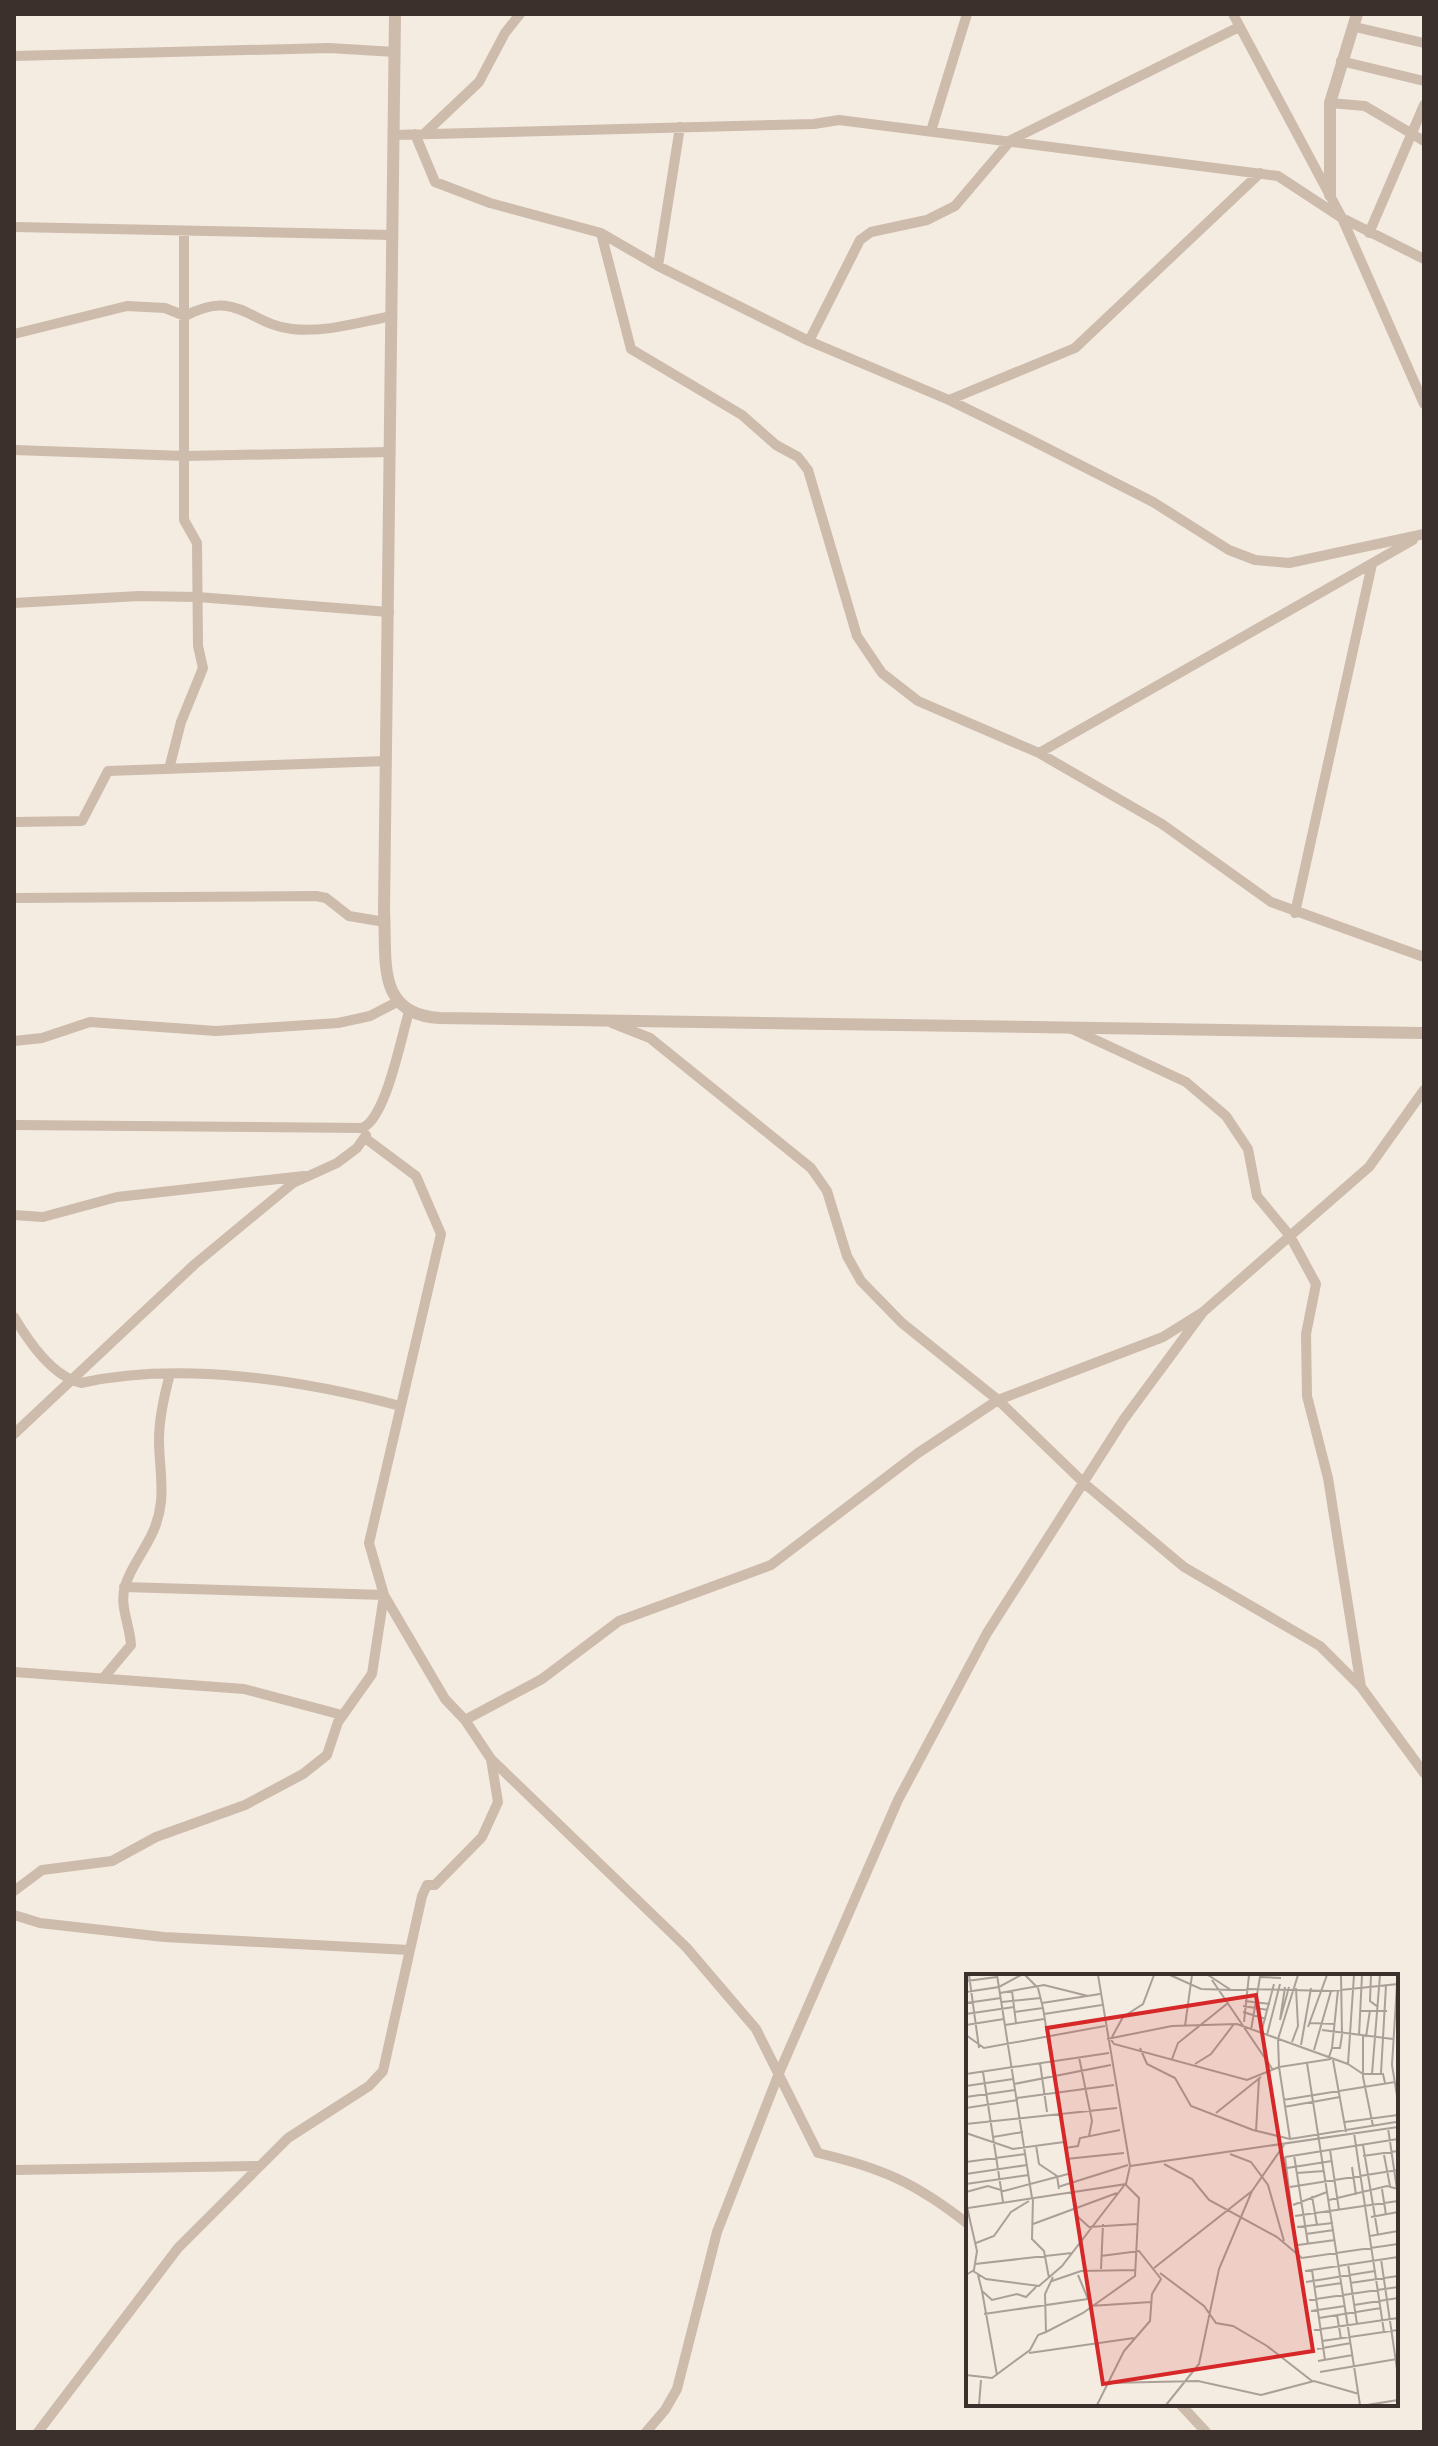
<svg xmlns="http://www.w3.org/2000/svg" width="1438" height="2446" font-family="Manrope,sans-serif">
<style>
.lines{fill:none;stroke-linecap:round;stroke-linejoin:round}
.minor{stroke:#cdbbac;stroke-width:10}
.tertiary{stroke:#cdbbac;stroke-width:12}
.inset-road{fill:none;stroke:#aaa098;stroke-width:2}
.view{fill:#d62828;fill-opacity:0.15;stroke:#d62828;stroke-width:4}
.inset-edge{fill:none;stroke:#3b302b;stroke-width:4}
</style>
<rect width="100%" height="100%" fill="#f4ebe1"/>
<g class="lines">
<path class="minor" d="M1233 14 1342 218 1424 404
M1355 27 1424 43
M14 56 329 48 395 52
M1341 61 1424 81
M1330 103 1365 106 1424 141
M931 131 967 14
M415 134 435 182 490 203 601 233 658 266 809 341 949 400 1031 440 1153 502 1229 550 1255 560 1289 563 1424 534
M424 134 479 82 505 33 520 14
M393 135 814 124 839 120 1278 176 1342 218 1424 259
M14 227 392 235
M601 233 631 349 742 415 776 445 798 457 808 470 857 636 882 673 918 701 1039 753 1162 824 1271 902 1424 957
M1369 233 1424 105
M658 266 680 127
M14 334 127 306 165 308 185 316C238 288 248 324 292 329 325 333 360 322 392 316
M809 341 860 240 871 232 927 220 955 206 1011 140 1239 27
M949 400 1075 348 1260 173
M14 450 185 456 390 452
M14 603 139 596 197 597 389 612
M1039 753 1413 540
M169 769 181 722 203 668 198 646 197 543 184 520V231
M14 822 82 821 108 771 386 761
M14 898 316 896 326 898 349 916 385 922
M1295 913 1372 564
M612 1023 650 1038 811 1168 827 1191 847 1256 861 1281 902 1323 998 1400 1085 1484 1184 1567 1320 1646 1361 1687 1424 1773
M1072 1029 1186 1082 1226 1116 1248 1149 1257 1196 1290 1236 1316 1284 1306 1334 1307 1396 1328 1478 1361 1687
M14 1041 42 1038 90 1022 216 1031 338 1023 370 1016 397 1002
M14 1125 362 1128C386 1119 401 1037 409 1012
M14 1215 43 1217 117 1197 304 1176
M14 1317C29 1342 52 1376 81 1383 180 1361 303 1380 400 1406
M14 1434 195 1264 293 1183 337 1163 357 1148 366 1135
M14 1672 244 1689 342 1715
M105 1676 131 1645C130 1625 119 1606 125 1586 134 1557 157 1540 161 1502 163 1481 159 1461 159 1440 159 1417 164 1396 170 1374
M465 1720 542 1679 619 1621 771 1565 918 1453 998 1400 1163 1337 1203 1312 1369 1167 1424 1090
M491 1759 686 1947 756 2029 818 2153C882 2168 916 2183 968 2224
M14 1891 42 1870 112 1861 156 1837 245 1805 303 1774 327 1755 338 1722 372 1674 384 1595 369 1543 441 1234 416 1176 365 1138
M14 1915 40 1923 164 1937 409 1950
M14 2170 260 2166
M1180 2404 1206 2432
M38 2432 178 2248 288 2138 369 2086 383 2071 422 1896 427 1885H435L482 1837 498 1802 491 1759 465 1720 445 1699 384 1595 124 1587
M646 2432 665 2410 677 2389 717 2232 779 2073 898 1800 987 1633 1124 1419 1203 1312"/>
<path class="tertiary" d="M395 14 384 911C387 959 375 1015 440 1018L1424 1033
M1330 195V103L1357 14"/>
</g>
<g transform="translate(966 1974)">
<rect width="432" height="432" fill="#f4ebe1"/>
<path class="inset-road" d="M3 1 13 74M31 1 66 224M59 1 72 14 77 34 111 242 123 253 171 250M132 1 164 192 432 153M204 1 235 15 265 16M242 1 265 16H280M405 1 404 27 412 33M246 6 307 96M1 7 31 3M431 10 426 91 432 128M280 15 365 17 432 10M46 17 50 49M0 18 33 13 55 1M34 19 78 11 122 22M279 27 304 30M36 28 75 24M0 29 35 24M76 29 134 20M277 32 302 36M394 37H421M49 38 77 34M277 38 300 45M0 40 48 33M78 40 136 31M314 46 319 13M314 46 323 13M278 48 283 1M344 49 369 50M0 51 38 45M39 51 78 45M219 52 226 1M342 53 361 1M285 56 294 3 315 4M356 56 427 65M295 59 308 10M0 61 18 74 139 52M301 61 314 10M393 62 396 1M397 62V103L407 152M146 63 157 43 177 30 188 1M400 63 404 36M144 64 148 70 281 106 313 93 312 65 332 1M141 65 206 52 271 50 382 90 388 1M326 68 332 52 330 14M335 71 345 14M174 74 181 90 209 104 225 132 287 156 324 165 430 148M366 74 372 16M348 76 365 17M113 83 126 147 123 162M363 83 366 74H374L376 61 375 1M206 85 212 69 262 29M367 86 380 158M74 89 81 138M341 89 394 431M229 90 245 80 268 50M382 90 397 100H417L419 109M17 98 37 228M415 99 420 11M0 100 143 79M406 100 414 1M48 110 145 91M0 112 47 105M0 123 49 116M51 124 148 111M317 126 429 108M318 133 374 123M0 134 52 126M250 139 295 103M379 148 432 141M0 150 151 134M422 154 432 222M290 157 293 105M0 159 47 175 98 168M388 159 418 358M27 163 57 158M324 165 313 93 365 85M70 171 73 190 91 202 93 215M397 171 412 261M99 174 112 172 114 164 154 156M364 176 373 236M264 180 285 188 302 211 318 267M328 181 342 270M418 181 424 212M397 182 432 177M319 183 432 165M319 183 331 280M100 185 158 179M0 188 60 180M198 190 226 205 243 226 311 263 336 284 432 270M386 193 390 221M321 194 366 187M331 199 358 197M0 200 61 191M0 210 63 201M92 213 162 191M324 213 432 196M416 215 420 241M0 218 22 212 38 217 102 200M346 222 351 251M67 224 66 265 78 277 83 304M363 226 421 212 432 215M327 231 361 218M2 234 160 210 164 192M329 242 432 227M405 243 432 238M67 250 151 219M331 253 367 249M340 260 368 256M404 262 432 257M10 269 28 262 45 238 63 227M332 271 369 266M415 285 432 402M9 290 106 279M382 290 391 350M188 294 286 217 318 171M135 295 137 250M346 296 359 386M7 297 20 305 73 312 96 292 160 209M339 297 432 283M194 299 238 332 250 349 267 352 301 372 346 407M0 301 8 296 11 277 1 233M12 301 16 317 26 326 51 320 60 323 70 313M112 301 122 325M86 307 115 297 170 296M340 308 409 297M384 309 432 302M348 313 376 309M16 317 31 401M343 326 432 313M388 331 432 324M124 332 185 328M345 337 379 332M18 340 122 325M371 341 375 365M353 344 415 334M348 356 432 344M80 358 117 339 169 302 173 224 160 211M356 367 432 356M351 375 385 369M63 379 168 364M352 387 387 381M354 398 431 385M0 401 26 404 64 376 72 361 80 358 79 320 87 303M142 409 232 407 295 421 348 407 393 420M13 431 15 406M131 431 158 377 184 347 186 320 195 305 173 277 135 282M200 431 233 390 253 295 286 217M401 431 432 426"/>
<path class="view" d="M290 21 347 377 137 410 81 54Z"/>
<rect width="432" height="432" class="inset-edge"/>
</g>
<rect width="1438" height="2446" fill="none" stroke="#3b302b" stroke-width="32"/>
</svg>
